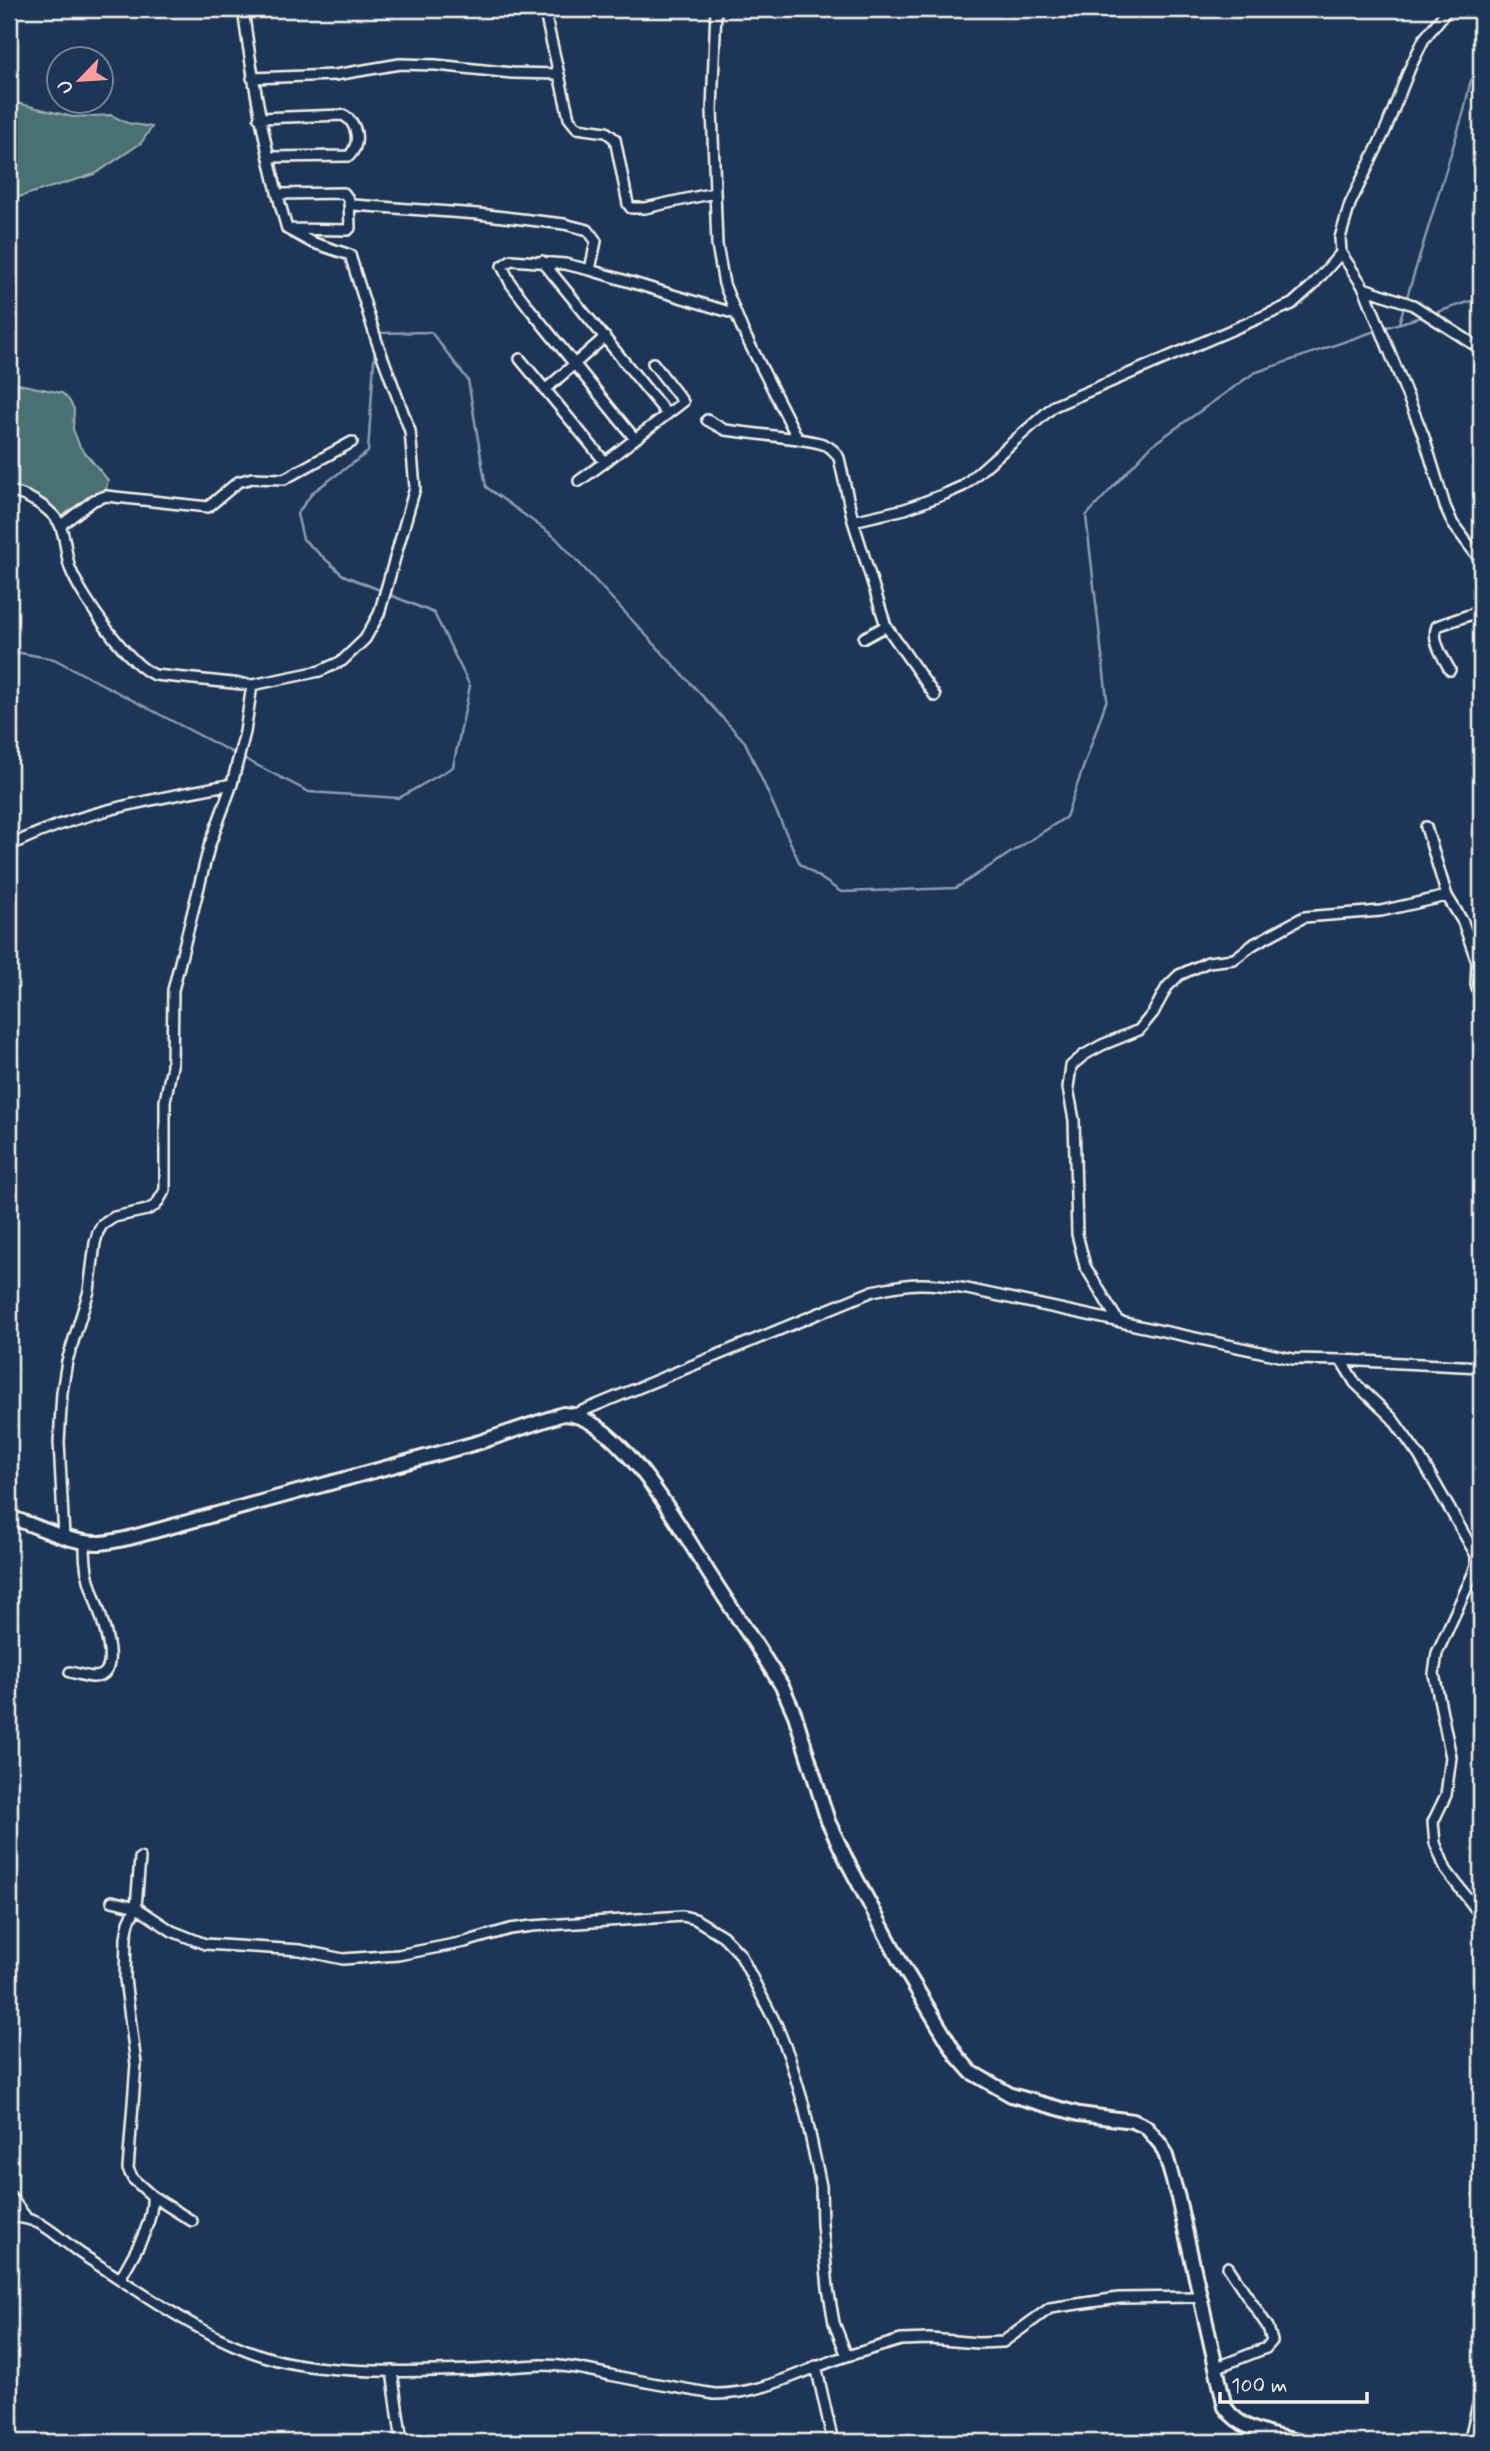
<svg xmlns="http://www.w3.org/2000/svg" width="1490" height="2451" font-family="Mynerve,sans-serif">
<style>
.green{fill:#486f73;stroke:#9eb0ae;stroke-width:2}
.lines{fill:none;stroke-linecap:round;stroke-linejoin:round}
.stream{stroke:#8a9eb0;stroke-width:2.5}
.street-casing{stroke:#f4f1e8;stroke-width:14}
.secondary-casing{stroke:#f4f1e8;stroke-width:18}
.street{stroke:#1d3557;stroke-width:9}
.secondary{stroke:#1d3557;stroke-width:12}
</style>
<rect width="100%" height="100%" fill="#1d3557"/>
<filter id="ink" filterUnits="userSpaceOnUse"><feTurbulence type="fractalNoise" baseFrequency=".0143" numOctaves="2"/><feDisplacementMap in="SourceGraphic" scale="14" xChannelSelector="R" yChannelSelector="G"/><feConvolveMatrix kernelMatrix="1 2 1 2 8 2 1 2 1" color-interpolation-filters="sRGB"/></filter>
<g filter="url(#ink)">
<path class="green" d="M9 101 73 117 111 115 127 123 152 127 141 143 95 174 9 200Z
M9 382 62 393 69 400 74 409 73 429 80 447 108 480 106 490 62 518 44 500 9 487Z"/>
<g class="lines">
<path class="stream" d="M1431 314 1481 298
M1399 323 1464 111 1471 79 1481 75
M1384 328 1424 316
M376 333 431 332 468 380 486 487 555 537 745 742 800 864 841 892 956 888 1066 817 1107 699 1086 516 1152 445 1254 373 1378 330
M375 346 368 452 313 492 297 514 303 539 343 575 382 591
M9 651 54 659 237 755
M243 758 309 792 399 798 453 767 470 686 434 613 388 594"/>
<defs>
<path id="street" d="M544 9 569 118 577 128 606 132 615 139 628 204 631 208H645L714 193
M716 9 712 109 717 245 724 284 743 331 798 439C814 442 831 442 839 458L853 521 905 509 945 494 963 486 1054 406 1292 304 1312 286 1341 253
M1448 9 1424 39 1410 68 1385 131 1350 204 1340 238 1341 253 1364 288 1413 305 1481 349
M252 78 335 75 400 64 436 65 512 73 559 74
M259 118 343 115C358 123 361 144 349 156L269 157
M277 194 344 193 349 200 350 228 348 230 288 229
M353 205 478 214 564 224 588 230 596 241 590 270 736 314
M542 261 667 414
M590 270 565 264 511 260 502 266 511 284 530 309 635 439
M1364 288 1424 437 1445 506 1453 524 1481 561
M520 359 605 462 683 402 653 363
M545 390 605 337
M707 420 725 430 798 439
M579 481 605 462
M9 491C27 495 47 506 58 521 66 534 65 553 70 568 80 595 129 666 155 675L252 685
M853 521 886 626 935 696
M61 525 94 500 106 496 208 507 238 482 252 478 284 479 352 442
M864 638 886 626
M1450 670C1443 657 1431 640 1437 626L1481 611
M1426 827 1447 896
M9 846C79 811 156 799 232 784
M1118 1321 1085 1266 1077 1234 1074 1120 1068 1088 1071 1066 1084 1055 1102 1045 1139 1030 1153 1013 1167 987 1179 975 1208 962 1234 959 1254 944 1304 917 1381 911 1447 896 1463 922 1477 962 1476 984 1481 1000
M1481 1367 1341 1360 1355 1383 1392 1418 1420 1457 1476 1555V1565L1473 1574 1437 1653 1434 1674 1451 1757 1446 1795 1433 1822 1435 1843 1446 1870 1481 1916
M575 1414 873 1291C911 1282 928 1282 967 1289L1293 1359 1341 1360
M64 1537 59 1442 62 1392 67 1361 89 1291 95 1243 98 1232 102 1225 114 1217 147 1210 156 1205 165 1190V1101L172 1066 173 990 209 847 232 784 245 732 252 685 320 671 342 661 365 639 379 614 415 488 410 431 377 342 350 255 311 242 287 229C266 156 253 84 243 9
M70 1672C80 1674 93 1680 102 1675 123 1663 93 1597 89 1580 85 1567 85 1555 85 1542
M112 1901 136 1907 172 1931 205 1944 300 1950 343 1959 398 1955 465 1942 510 1929 532 1926 683 1916 695 1919 723 1936 740 1954 777 2026 789 2056 804 2106 821 2186 822 2224 828 2288 834 2323 847 2356 901 2340 930 2339 978 2343 1003 2342 1050 2308 1119 2298 1199 2297
M9 2195 25 2216
M152 2196 192 2221
M9 2217C45 2216 58 2240 86 2257 146 2295 208 2342 277 2360 332 2374 416 2372 473 2370 496 2369 519 2365 542 2365 565 2365 587 2370 610 2375 644 2382 679 2388 714 2394 762 2395 802 2370 847 2356
M120 2279C133 2254 154 2225 152 2196L133 2179 128 2169 136 2064 125 1979 126 1937 129 1922 136 1907 140 1858
M816 2366 833 2442
M1215 2368 1266 2348 1272 2341 1268 2327 1228 2267
M392 2371 402 2442
M1469 2442 1481 2392"/>
<path id="secondary" d="M9 1517C39 1526 69 1544 101 1543 110 1542 120 1540 129 1538L480 1442 563 1414C619 1414 682 1531 710 1575 734 1613 760 1649 783 1688L795 1715 828 1821 848 1863 902 1965 957 2056 971 2072 1011 2095 1079 2114 1133 2121 1146 2127 1161 2145 1166 2156 1178 2198 1225 2407C1242 2432 1273 2435 1301 2442"/>
</defs>
<use href="#street" class="street-casing"/>
<use href="#secondary" class="secondary-casing"/>
<use href="#street" class="street"/>
<use href="#secondary" class="secondary"/>
</g>
</g>
<rect width="1490" height="2451" fill="none" stroke="#1d3557" stroke-width="35"/>
<rect x="18" y="18" width="1455" height="2416" fill="none" stroke="#f4f1e8" stroke-width="2.5" filter="url(#ink)"/>
<g transform="translate(80 80) rotate(245)"><circle r="33" fill="#1d3557" stroke="#738091" stroke-width="2"/>
<path d="M0-5L12 26L0 18L-12 26Z" fill="#ff9aa2"/>
<text y="-10" font-size="19" font-weight="bold" text-anchor="middle" fill="#f4f1e8">U</text>
</g>
<path d="M1220 2392v10h147v-10" fill="none" stroke="#f4f1e8" stroke-width="3.5"/>
<text x="1231" y="2392" font-size="21" fill="#f4f1e8" stroke="#1d3557" stroke-width="5" paint-order="stroke">100 m</text>
</svg>
